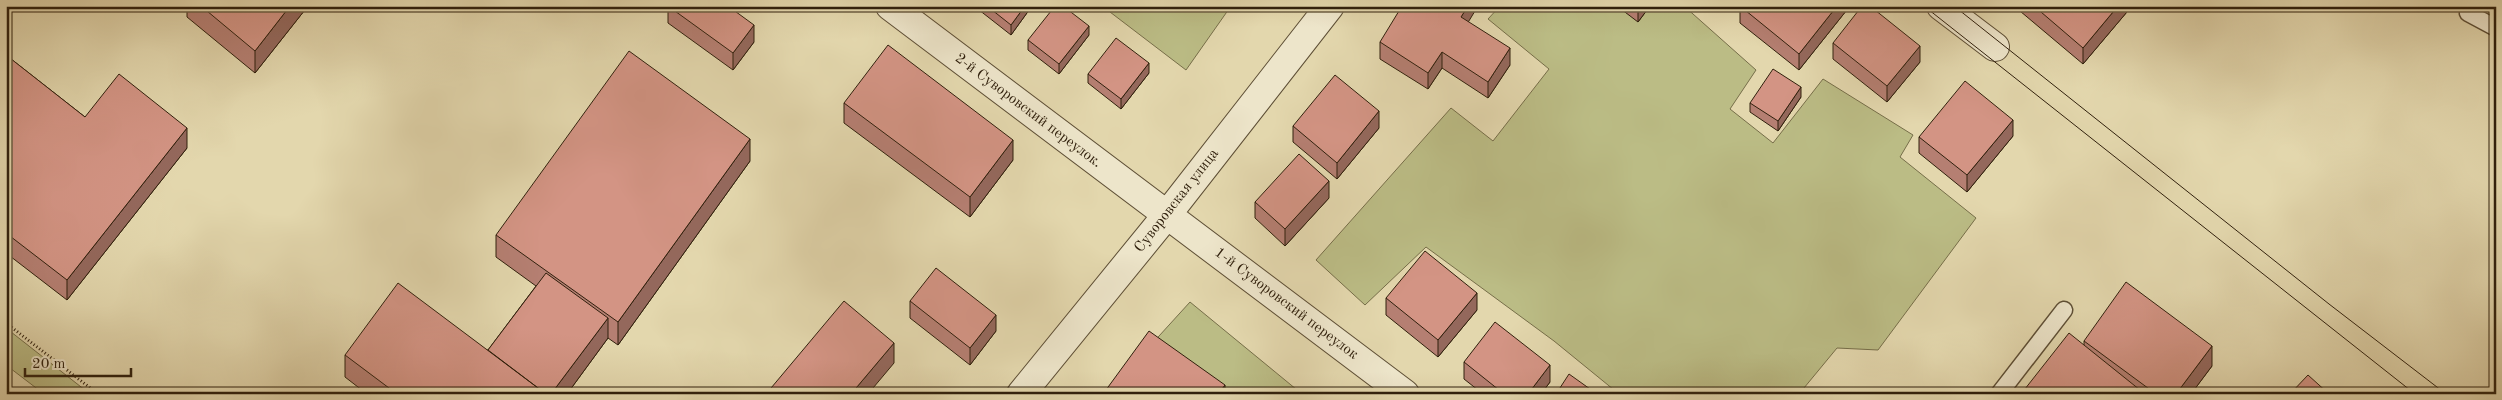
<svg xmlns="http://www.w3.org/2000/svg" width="2502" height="400" font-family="'Old Standard TT',serif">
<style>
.green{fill:#bbbc85;stroke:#766e49}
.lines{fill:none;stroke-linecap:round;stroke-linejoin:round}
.service-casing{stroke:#5d4e35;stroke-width:19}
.minor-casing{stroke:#5d4e35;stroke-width:30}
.tertiary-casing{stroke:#5d4e35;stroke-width:30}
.path{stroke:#30200d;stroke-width:3;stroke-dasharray:1 2.5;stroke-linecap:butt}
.service{stroke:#ede5ca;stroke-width:16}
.minor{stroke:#ede5ca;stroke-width:28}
.tertiary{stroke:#ede5ca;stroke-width:28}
.tram{stroke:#30200d;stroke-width:1}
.wall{fill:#b57f72;stroke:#30200d}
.shaded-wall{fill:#94685c;stroke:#30200d}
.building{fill:#d39484;stroke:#30200d}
.labels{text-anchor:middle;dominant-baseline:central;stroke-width:4.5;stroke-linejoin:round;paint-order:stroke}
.street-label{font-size:15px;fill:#30200d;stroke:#ede5ca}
</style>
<rect width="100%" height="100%" fill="#e3d7ad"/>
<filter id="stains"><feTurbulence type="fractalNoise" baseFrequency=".004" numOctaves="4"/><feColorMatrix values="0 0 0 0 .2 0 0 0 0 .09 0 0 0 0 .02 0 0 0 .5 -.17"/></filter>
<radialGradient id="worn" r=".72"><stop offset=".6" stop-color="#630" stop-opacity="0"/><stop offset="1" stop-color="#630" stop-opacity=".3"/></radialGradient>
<path class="green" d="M1113 6H1231L1186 70 1110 12Z
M1500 6H1684L1756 70 1730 109 1773 143 1823 79 1913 135 1900 157 1976 218 1878 350 1837 348 1799 394H1619L1554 341 1426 247 1365 305 1316 260 1451 108 1493 141 1549 69 1488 19Z
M1190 302 1302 394H1214L1149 347Z
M6 328 90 394H44L6 365Z"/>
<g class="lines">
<defs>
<path id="service" d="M2468 13 2496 28
M1999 394 2064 310"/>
<path id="minor" d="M1941 6 1995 47"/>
<path id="tertiary" d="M890 6 1405 394
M1021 394 1166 216 1330 6"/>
</defs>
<use href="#service" class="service-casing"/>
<use href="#minor" class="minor-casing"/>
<use href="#tertiary" class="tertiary-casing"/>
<path class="path" d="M6 323 98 394"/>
<use href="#service" class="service"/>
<use href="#minor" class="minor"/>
<use href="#tertiary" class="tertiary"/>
<path class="tram" d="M1924 6 2415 394
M1954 6 2329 304 2446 394"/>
</g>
<path class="wall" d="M187 6H308L255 73 187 17Z
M974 6H1032L1011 35Z
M1617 6H1650L1638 22Z
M1740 6H1850L1799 70 1740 23Z
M2014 6H2132L2083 64Z
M668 7 754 42 733 70 668 23Z
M1468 22 1510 65 1488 98 1442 68 1428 89 1380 59V42Z
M1089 35 1059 74 1028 50V40Z
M1833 43 1920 62 1887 102 1833 59Z
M6 55 85 117 187 148 67 300 6 253Z
M1149 73 1121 109 1088 83V74Z
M1801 97 1778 131 1750 112V103Z
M844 103 1013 160 970 217 844 123Z
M1293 126 1379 128 1337 179 1293 142Z
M2013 136 1967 192 1919 153V137Z
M750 161 618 345 608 338 567 394H367L345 377V355L488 350 536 286 496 257V235Z
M1329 198 1285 246 1255 218V202Z
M1386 298 1477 310 1438 357 1386 315Z
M910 301 996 331 970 365 910 318Z
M2084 341 2212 366 2191 394H2021L2084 345Z
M1464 362 1550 382 1541 394H1483L1464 379Z"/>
<path class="shaded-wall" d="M290 6H308L255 73V51Z
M1025 6H1032L1011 35V25Z
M1468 6H1478L1461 34V17Z
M1638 6H1650L1638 22Z
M1837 6H1850L1799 70V54Z
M2118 6H2132L2083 64V48Z
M754 25V42L733 70V53Z
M1089 26V35L1059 74V64Z
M1920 46V62L1887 102V86Z
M1510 48V65L1488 98V82Z
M1442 52V68L1428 89V73Z
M1149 63V73L1121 109V99Z
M1801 87V97L1778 131V121Z
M1379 111V128L1337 179V163Z
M2013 120V136L1967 192V175Z
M187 128V148L67 300V280Z
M750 139V161L618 345V322Z
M1013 140V160L970 217V197Z
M1329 181V198L1285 246V229Z
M1477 293V310L1438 357V340Z
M996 315V331L970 365V348Z
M608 318V338L567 394H551Z
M894 343V363L868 394H851Z
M2212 346V366L2191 394H2176Z
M1550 365V382L1541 394H1528Z
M1225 385V394H1218Z"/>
<path class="building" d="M201 6H290L255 51Z
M668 6H728L754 25 733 53Z
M987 6H1025L1011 25Z
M1055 6H1063L1089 26 1059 64 1028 40Z
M1402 6H1468L1461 17 1510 48 1488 82 1442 52 1428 73 1380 42Z
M1740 6H1837L1799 54Z
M1862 6H1870L1920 46 1887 86 1833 43Z
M2034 6H2118L2083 48Z
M1116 38 1149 63 1121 99 1088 74Z
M888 45 1013 140 970 197 844 103Z
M629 51 750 139 618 322 496 235Z
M6 55 85 117 119 74 187 128 67 280 6 233Z
M1773 69 1801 87 1778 121 1750 103Z
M1335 75 1379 111 1337 163 1293 126Z
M1965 81 2013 120 1967 175 1919 137Z
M1299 154 1329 181 1285 229 1255 202Z
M1425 251 1477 293 1438 340 1386 298Z
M936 268 996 315 970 348 910 301Z
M546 273 608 318 551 394H546L488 350Z
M2126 282 2212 346 2176 394H2156L2084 341Z
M398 283 546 394H397L345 355Z
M844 301 894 343 851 394H766Z
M1495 322 1550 365 1528 394H1504L1464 362Z
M1149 331 1225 385 1218 394H1103Z
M2069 333 2145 394H2021Z
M1569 374 1597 394H1556Z
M2308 375 2329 394H2290Z"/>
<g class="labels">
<g class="street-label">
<text transform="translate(1028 111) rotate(37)">2-й Суворовский переулок.</text>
<text transform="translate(1177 201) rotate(-52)">Суворовская улица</text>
<text transform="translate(1286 304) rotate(37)">1-й Суворовский переулок</text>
</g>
</g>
<rect width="2502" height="400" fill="none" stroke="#e3d7ad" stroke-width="25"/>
<rect x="8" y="8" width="2487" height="385" fill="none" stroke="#30200d" stroke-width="2.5"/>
<rect x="12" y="12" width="2477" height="375" fill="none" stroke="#30200d"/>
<path d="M25 368v8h106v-8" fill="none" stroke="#30200d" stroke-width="2.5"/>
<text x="32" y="368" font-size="15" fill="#30200d" stroke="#ede5ca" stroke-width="4" paint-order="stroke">20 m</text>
<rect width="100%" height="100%" filter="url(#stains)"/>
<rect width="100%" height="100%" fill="url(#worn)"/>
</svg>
